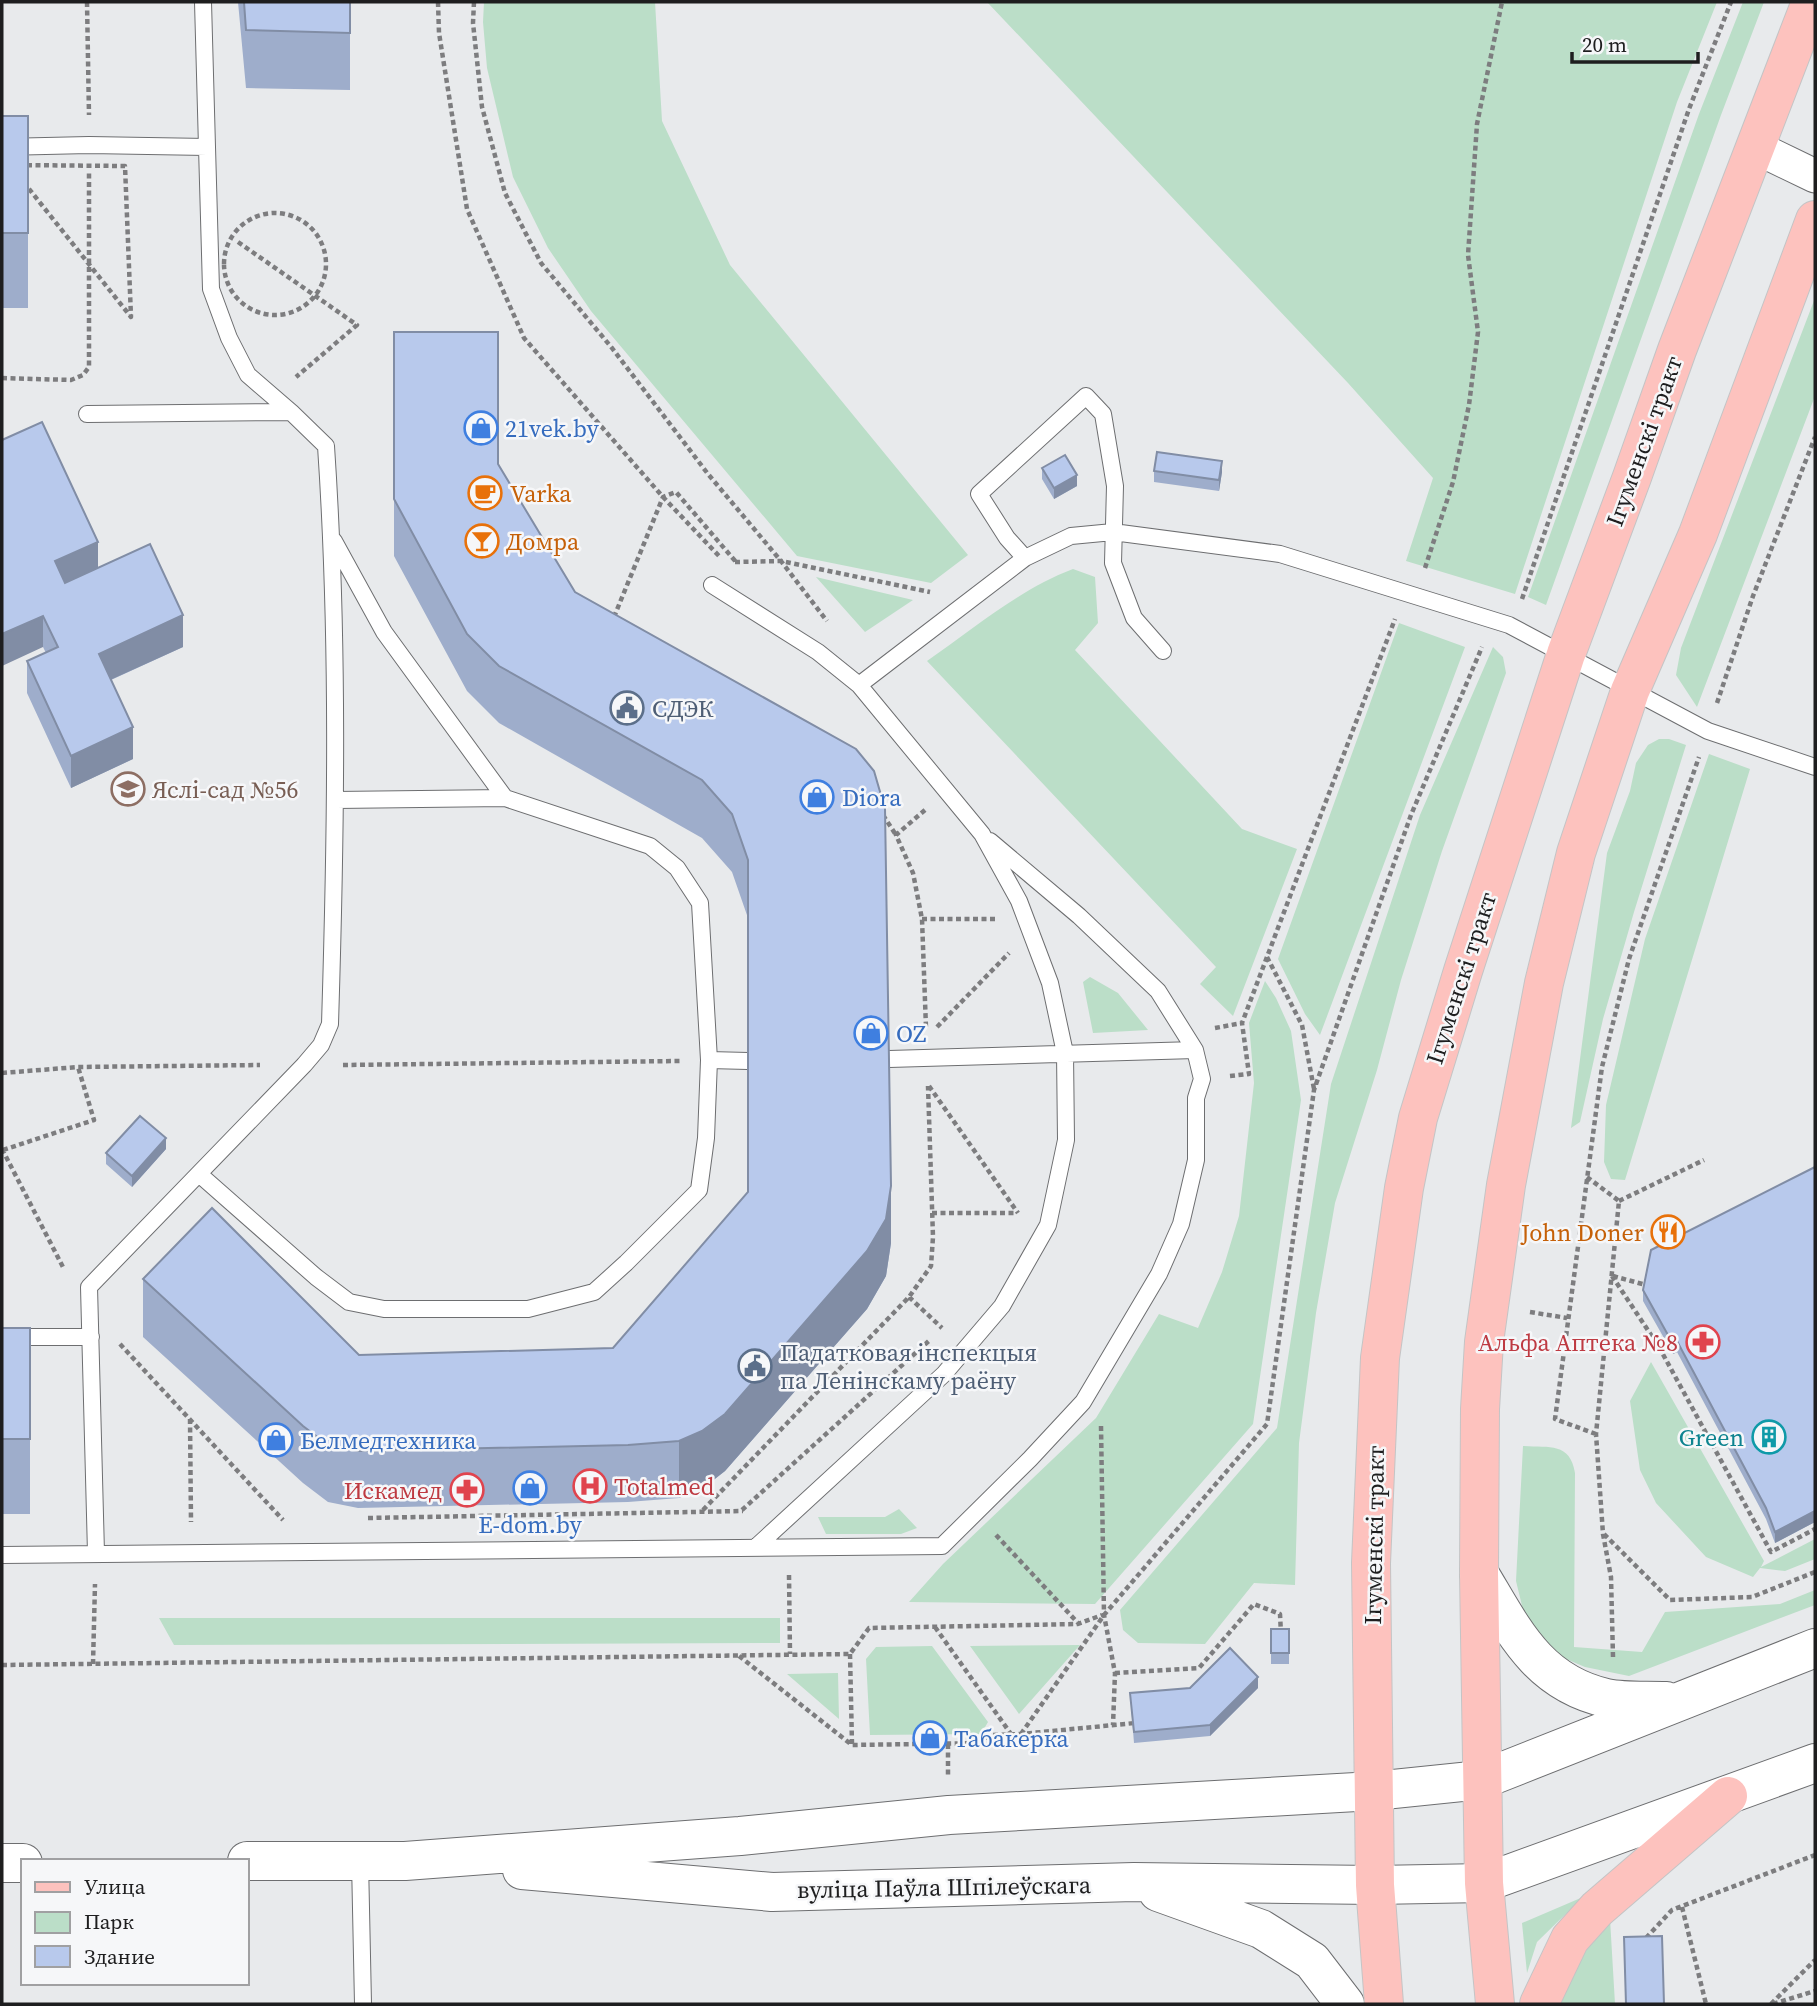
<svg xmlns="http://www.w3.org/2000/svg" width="1817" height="2006" font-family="'Source Serif 4',serif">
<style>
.green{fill:#bbdec8}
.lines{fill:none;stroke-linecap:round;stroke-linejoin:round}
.service-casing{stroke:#6d6e70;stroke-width:18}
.minor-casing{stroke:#6d6e70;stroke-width:35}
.tertiary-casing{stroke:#6d6e70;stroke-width:40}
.secondary-casing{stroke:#6d6e70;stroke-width:40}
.primary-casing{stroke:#c4c4c5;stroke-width:40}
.path{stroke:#7d7d7f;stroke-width:4.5;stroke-dasharray:5 3.5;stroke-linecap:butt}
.service{stroke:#fff;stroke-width:16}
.minor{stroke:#fff;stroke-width:33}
.tertiary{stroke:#fff;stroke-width:38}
.secondary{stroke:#fff;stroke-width:38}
.primary{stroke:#fdc2be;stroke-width:38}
.wall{fill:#9eadcb}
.shaded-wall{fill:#818da5}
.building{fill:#b8c9ec;stroke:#818da5;stroke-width:2}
.labels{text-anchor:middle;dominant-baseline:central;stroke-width:5;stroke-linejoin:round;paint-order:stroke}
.shop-label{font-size:24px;fill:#366cbe;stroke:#f6f7f9;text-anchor:start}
.street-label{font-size:24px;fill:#1e1e1f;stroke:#f6f7f9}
.food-label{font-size:24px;fill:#c56008;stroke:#f6f7f9;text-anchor:start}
.service-label{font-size:24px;fill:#4e5e75;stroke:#f6f7f9;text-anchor:start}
.education-label{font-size:24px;fill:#785e54;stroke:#f6f7f9;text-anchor:start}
.health-label{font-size:24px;fill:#be3a42;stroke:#f6f7f9;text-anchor:end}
.culture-label{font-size:24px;fill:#0d838f;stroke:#f6f7f9;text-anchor:end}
</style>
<rect width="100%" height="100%" fill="#e8eaec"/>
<path class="green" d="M484 2H655L662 121 730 265 968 555 931 583 797 556 591 311 548 248 513 177 487 68 483 22Z
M987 2H1717L1677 102 1515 594 1406 561 1433 478 1348 383Z
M1743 2H1764L1721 115 1546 605 1528 597 1699 114Z
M1815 298V396L1697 707 1676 675 1681 648Z
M1073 569 1095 577 1098 623 1075 650 1242 829 1297 849 1233 1016 1200 984 1216 967 927 661C974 628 1020 589 1073 569Z
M816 577 913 600 865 632Z
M1399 623 1465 647 1320 1035 1305 1014 1278 959Z
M1493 647 1503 657 1506 673 1442 851 1401 980 1377 1070 1335 1203 1316 1313 1299 1443 1295 1585 1254 1583 1205 1644 1138 1643 1123 1630 1120 1610 1277 1428 1331 1084 1420 815Z
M1659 739H1669L1686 745 1634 912 1603 1019 1580 1122 1571 1128 1607 853 1630 791 1636 763 1648 745Z
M1709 754 1750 769 1625 1180 1611 1179 1604 1162 1606 1105 1645 939Z
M1090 977 1118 993 1148 1030 1093 1033 1083 982Z
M1265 981 1276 998 1291 1031 1301 1100 1253 1424 1095 1604 909 1602 943 1564 1096 1418 1159 1314 1198 1328 1222 1272 1239 1216 1254 1083 1249 1023Z
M1651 1362 1764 1561 1761 1567 1815 1539V1559L1785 1571 1760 1568 1753 1577 1706 1557 1656 1503 1640 1470 1630 1401Z
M1523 1446C1549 1448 1570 1442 1575 1473L1574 1647 1642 1652 1665 1612 1780 1604 1815 1590V1605L1629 1676 1585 1667 1559 1656 1525 1618 1516 1581Z
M899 1509 917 1528 901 1534H826L818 1517H885Z
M159 1618H780V1643L174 1645Z
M1080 1645 1019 1714 970 1646Z
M932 1646 988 1722 981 1734 870 1735 866 1659 876 1647Z
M838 1673 839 1719 787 1674Z
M1583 1897 1537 1942 1527 1973 1522 1923Z
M1610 1919 1615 2004H1551L1559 1980Z"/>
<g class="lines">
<defs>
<path id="service" d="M2 147 89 145 207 147 203 2
M207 147 211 289 229 338 248 375 291 412
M87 414 291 412 326 446C339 639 336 831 330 1024L321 1045 304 1065 89 1287 96 1553
M1025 558 1007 538 979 494 1086 396 1103 414 1115 486 1113 563 1134 618 1163 651
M712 585 818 652 859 685
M336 800 505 798
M889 1059 1195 1050
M709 1060 748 1061
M199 1174 316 1277 349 1302 384 1309H528L594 1292 626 1263 699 1190 706 1138 709 1060 700 903 677 868 650 846 505 798 384 632 334 541
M2 1337H91
M756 1547 944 1374 1002 1306 1048 1225 1066 1140 1065 1053 1050 983 1019 901 982 834 859 685 1025 558 1071 536 1113 532 1280 554 1509 625 1708 731 1815 767
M2 1555 942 1546 1030 1459 1083 1402 1159 1274 1181 1224 1196 1160V1098L1202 1079 1195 1050 1158 991 1079 916 990 841
M360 1861 363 2004"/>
<path id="minor" d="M1755 147 1815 176"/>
<path id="tertiary" d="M247 1861H405L740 1836 949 1815 1374 1791
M2 1863H23
M522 1870 772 1892 1134 1882 1375 1885
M1158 1892 1261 1929 1312 1961 1345 2004"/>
<path id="secondary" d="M1479 1573C1513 1629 1536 1682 1606 1698 1625 1702 1647 1700 1666 1701
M1374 1791 1481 1780 1815 1648
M1375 1885 1484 1883 1815 1763"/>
<path id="primary" d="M1384 2004 1375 1885 1371 1563 1380 1358 1404 1188 1418 1118 1463 971 1566 654 1632 477 1677 350 1811 2
M1495 2004 1484 1883 1479 1573 1480 1409 1484 1342 1506 1185 1544 983 1576 853 1630 691 1698 534 1815 220
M1539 2004 1570 1939 1597 1909 1728 1796"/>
</defs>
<use href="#service" class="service-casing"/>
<use href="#minor" class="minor-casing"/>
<use href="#tertiary" class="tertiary-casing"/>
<use href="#secondary" class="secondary-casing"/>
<use href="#primary" class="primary-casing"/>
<path class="path" d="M87 2 89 115
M438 2 439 33 467 209 524 338 663 497 719 556
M474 2 473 23 482 107 505 193 541 263 612 348 708 474 781 561 827 621
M10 165 125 166 131 317Z
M224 264a51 51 0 1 1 102 0a51 51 0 1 1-102 0Z
M238 242 357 325 296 377
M2 378 71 380 83 375 89 367V173
M735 562 781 561 930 592
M1425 568 1453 482 1469 405 1478 332 1468 255 1477 124 1502 2
M1522 599 1689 109 1731 2
M614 617 663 497 676 492 736 562
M1717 703 1753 596 1815 437
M925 810 896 835 913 873 922 919 926 1028
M883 815 896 835
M922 919H995
M1267 957 1302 1025 1314 1089
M937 1027 1009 953
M1215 1028 1242 1023
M343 1065 680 1061
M2 1073 78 1067 260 1065
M1230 1076 1249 1074 1242 1023 1395 619
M929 1086 1018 1213
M2 1149 64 1269
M3 1150 94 1120 78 1067
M1587 1177 1619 1201
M1619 1201 1704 1160
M932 1213H1017
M1612 1276 1659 1347 1771 1552 1815 1529
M1613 1276 1646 1285
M909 1297 942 1328
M1530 1312 1567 1318
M120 1344 283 1520
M190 1419 191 1522
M1101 1426 1104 1615 1115 1673 1113 1725
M1596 1434 1555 1419 1602 1067 1629 959 1699 757
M703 1510 909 1297 931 1266 933 1237 928 1086
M742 1510 931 1339
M368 1518 743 1511
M1604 1534 1670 1600 1752 1597 1815 1572
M996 1535 1078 1623
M789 1575 790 1654
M935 1627 1011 1734
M850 1654 852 1744
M739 1656 852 1745 985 1743 991 1735 1021 1734 1135 1723
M1613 1657 1611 1577 1603 1534 1596 1434 1619 1201
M93 1664 95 1584
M2 1665 850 1654 869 1628 1078 1624 1102 1615
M1115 1673 1199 1668 1254 1604 1280 1614 1281 1634
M1021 1734 1104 1615 1267 1424 1314 1090 1411 815 1482 647
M948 1744V1775
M1682 1907 1706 2004
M1646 1938 1672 1910 1815 1855
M1771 2004 1815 1960
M1773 2004 1815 1991"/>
<use href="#service" class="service"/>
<use href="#minor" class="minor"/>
<use href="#tertiary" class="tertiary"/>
<use href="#secondary" class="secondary"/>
<use href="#primary" class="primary"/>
</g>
<path class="wall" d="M238 2H350V90L246 88Z
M2 116H28V308H2Z
M394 332 498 464 575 592 856 749 891 1243 886 1276 867 1309 725 1471 702 1489 679 1498 628 1502 358 1508 328 1502 303 1483 143 1337V1279L359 1355 613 1348 748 1192V918L732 872 702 838 499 723 467 691 394 556Z
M2 440 98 568 183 647 111 680 133 759 71 788 27 693V661L46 653 43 647Z
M1042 468 1077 486 1054 499 1042 479Z
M1154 471 1222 472 1219 491 1154 482Z
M166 1149 132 1187 106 1164V1153Z
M1815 1167V1522L1775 1543 1766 1519 1677 1352 1673 1354 1643 1301V1290Z
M2 1328H30V1514H2Z
M1271 1629H1289V1664H1271Z
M1258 1688 1210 1736 1134 1743 1130 1693Z"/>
<path class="shaded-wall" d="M1222 461V472L1219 491V480Z
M1077 475V486L1054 499V488Z
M98 542V573L55 593V561Z
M183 615V647L99 685V654Z
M43 616V647L2 666V634Z
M133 727V759L71 788V756Z
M166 1138V1149L132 1187V1176Z
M891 1186V1243L886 1276 867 1309 725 1471 702 1489 679 1498V1441Z
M1677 1341V1352L1673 1354V1344Z
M1815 1511V1522L1775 1543V1532Z
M1258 1677V1688L1210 1736V1725Z"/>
<path class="building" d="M244 2H350V33L246 30Z
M2 116H28V233H2Z
M394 332H498V464L575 592 856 749 874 771 885 809 891 1186 886 1219 867 1251 725 1414 702 1431 679 1441 628 1445 358 1451 328 1445 303 1426 143 1279 212 1208 359 1355 613 1348 748 1192V860L732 814 702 780 499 666 467 634 394 499Z
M42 422 98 542 55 561 65 583 150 544 183 615 99 654 133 727 71 756 27 661 58 647 43 616 2 634V440Z
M1157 452 1222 461 1219 480 1154 471Z
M1065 455 1077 475 1054 488 1042 468Z
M140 1116 166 1138 132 1176 106 1153Z
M1815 1167V1511L1775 1532 1766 1508 1677 1341 1673 1344 1643 1290 1651 1250Z
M2 1328H30V1439H2Z
M1271 1629H1289V1653H1271Z
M1230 1648 1258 1677 1210 1725 1134 1732 1130 1693 1190 1688Z
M1662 1936 1664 2004H1626L1624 1937Z"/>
<defs>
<symbol id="shop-ring" viewBox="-11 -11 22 22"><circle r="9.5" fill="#f6f7f9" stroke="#3f7fe0" stroke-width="1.5"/><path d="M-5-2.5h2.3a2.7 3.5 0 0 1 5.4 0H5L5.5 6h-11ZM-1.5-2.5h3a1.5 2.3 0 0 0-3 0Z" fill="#3f7fe0"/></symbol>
<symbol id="cafe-ring" viewBox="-11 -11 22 22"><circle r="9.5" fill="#f6f7f9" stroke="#e8710a" stroke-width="1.5"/><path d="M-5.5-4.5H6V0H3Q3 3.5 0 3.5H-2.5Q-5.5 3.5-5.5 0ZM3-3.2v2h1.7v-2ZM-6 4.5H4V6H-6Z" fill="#e8710a"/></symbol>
<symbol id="bar-ring" viewBox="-11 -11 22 22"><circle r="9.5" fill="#f6f7f9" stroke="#e8710a" stroke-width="1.5"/><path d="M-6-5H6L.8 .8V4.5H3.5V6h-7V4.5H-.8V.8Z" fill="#e8710a"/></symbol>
<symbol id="civic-ring" viewBox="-11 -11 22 22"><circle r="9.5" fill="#f6f7f9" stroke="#5c6f8a" stroke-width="1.5"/><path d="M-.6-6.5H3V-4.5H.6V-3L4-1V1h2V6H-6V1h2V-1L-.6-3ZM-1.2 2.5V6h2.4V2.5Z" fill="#5c6f8a"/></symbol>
<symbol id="school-ring" viewBox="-11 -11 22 22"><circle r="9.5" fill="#f6f7f9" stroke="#8d6e63" stroke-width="1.5"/><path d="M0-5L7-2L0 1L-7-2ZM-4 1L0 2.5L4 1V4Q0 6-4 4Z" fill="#8d6e63"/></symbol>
<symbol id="restaurant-ring" viewBox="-11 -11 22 22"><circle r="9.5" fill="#f6f7f9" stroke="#e8710a" stroke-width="1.5"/><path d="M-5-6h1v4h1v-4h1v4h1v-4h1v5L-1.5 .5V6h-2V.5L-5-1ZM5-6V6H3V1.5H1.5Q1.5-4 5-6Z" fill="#e8710a"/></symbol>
<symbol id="pharmacy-ring" viewBox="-11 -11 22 22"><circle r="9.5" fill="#f6f7f9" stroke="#e0444e" stroke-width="1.5"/><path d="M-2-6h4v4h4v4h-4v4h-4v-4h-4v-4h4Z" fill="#e0444e"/></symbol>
<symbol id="building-ring" viewBox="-11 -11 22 22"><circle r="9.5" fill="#f6f7f9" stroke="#0f9aa8" stroke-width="1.5"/><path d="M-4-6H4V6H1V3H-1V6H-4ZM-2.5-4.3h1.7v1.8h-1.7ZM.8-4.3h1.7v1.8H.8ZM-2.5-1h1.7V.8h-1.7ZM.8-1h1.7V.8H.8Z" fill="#0f9aa8"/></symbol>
<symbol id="hospital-ring" viewBox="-11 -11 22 22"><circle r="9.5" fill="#f6f7f9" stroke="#e0444e" stroke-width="1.5"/><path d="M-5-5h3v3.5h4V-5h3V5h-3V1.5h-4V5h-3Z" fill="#e0444e"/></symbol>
</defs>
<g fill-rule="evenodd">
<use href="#shop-ring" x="462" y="409" width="38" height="38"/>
<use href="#cafe-ring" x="466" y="474" width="38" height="38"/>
<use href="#bar-ring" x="463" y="522" width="38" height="38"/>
<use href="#civic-ring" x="608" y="689" width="38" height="38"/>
<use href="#school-ring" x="109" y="770" width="38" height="38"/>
<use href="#shop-ring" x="798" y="778" width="38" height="38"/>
<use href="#shop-ring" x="852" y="1014" width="38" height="38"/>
<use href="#restaurant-ring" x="1649" y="1213" width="38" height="38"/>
<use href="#pharmacy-ring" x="1684" y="1323" width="38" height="38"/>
<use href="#civic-ring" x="736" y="1347" width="38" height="38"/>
<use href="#building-ring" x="1750" y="1418" width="38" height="38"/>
<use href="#shop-ring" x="257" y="1421" width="38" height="38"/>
<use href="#hospital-ring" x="571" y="1467" width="38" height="38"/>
<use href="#shop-ring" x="511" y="1469" width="38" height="38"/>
<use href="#pharmacy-ring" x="448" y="1471" width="38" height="38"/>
<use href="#shop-ring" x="911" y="1719" width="38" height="38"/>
</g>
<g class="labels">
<g class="shop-label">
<text x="505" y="428">21vek.by</text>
<text x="842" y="797">Diora</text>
<text x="896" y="1033">OZ</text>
<text x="300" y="1440">Белмедтехника</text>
<text x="530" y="1524" text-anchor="middle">E-dom.by</text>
<text x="954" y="1738">Табакерка</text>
</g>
<g class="street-label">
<text transform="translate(1644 441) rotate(-70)">Ігуменскі тракт</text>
<text transform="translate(1461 978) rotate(-72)">Ігуменскі тракт</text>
<text transform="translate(1374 1535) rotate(-89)">Ігуменскі тракт</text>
<text transform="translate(944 1887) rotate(-1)">вуліца Паўла Шпілеўскага</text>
</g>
<g class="food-label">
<text x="510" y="493">Varka</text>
<text x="506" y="541">Домра</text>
<text x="1644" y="1232" text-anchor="end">John Doner</text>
</g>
<g class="service-label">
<text x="652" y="708">СДЭК</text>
<text x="780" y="1352">Падатковая інспекцыя<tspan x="780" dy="28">па Ленінскаму раёну</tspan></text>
</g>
<g class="education-label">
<text x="152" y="789">Яслі-сад №56</text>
</g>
<g class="health-label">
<text x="1678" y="1342">Альфа Аптека №8</text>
<text x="614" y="1486" text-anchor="start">Totalmed</text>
<text x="442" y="1490">Искамед</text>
</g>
<g class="culture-label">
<text x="1744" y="1437">Green</text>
</g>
</g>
<rect width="1817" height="2006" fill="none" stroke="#1e1e1f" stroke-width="7"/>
<rect x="21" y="1859" width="228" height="126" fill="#f6f7f9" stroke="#a0a0a2" stroke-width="2"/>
<rect x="35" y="1882" width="35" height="10" fill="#fdc2be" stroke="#a0a0a2" stroke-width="2"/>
<text x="84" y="1894" font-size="21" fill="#1e1e1f">Улица</text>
<rect x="35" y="1912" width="35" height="21" fill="#bbdec8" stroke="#a0a0a2" stroke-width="2"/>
<text x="84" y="1929" font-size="21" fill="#1e1e1f">Парк</text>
<rect x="35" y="1946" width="35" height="21" fill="#b8c9ec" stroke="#a0a0a2" stroke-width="2"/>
<text x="84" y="1964" font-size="21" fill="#1e1e1f">Здание</text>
<path d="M1572 52v10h126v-10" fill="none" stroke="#1e1e1f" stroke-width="3.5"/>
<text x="1582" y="52" font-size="21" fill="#1e1e1f" stroke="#f6f7f9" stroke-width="5" paint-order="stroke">20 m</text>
</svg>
